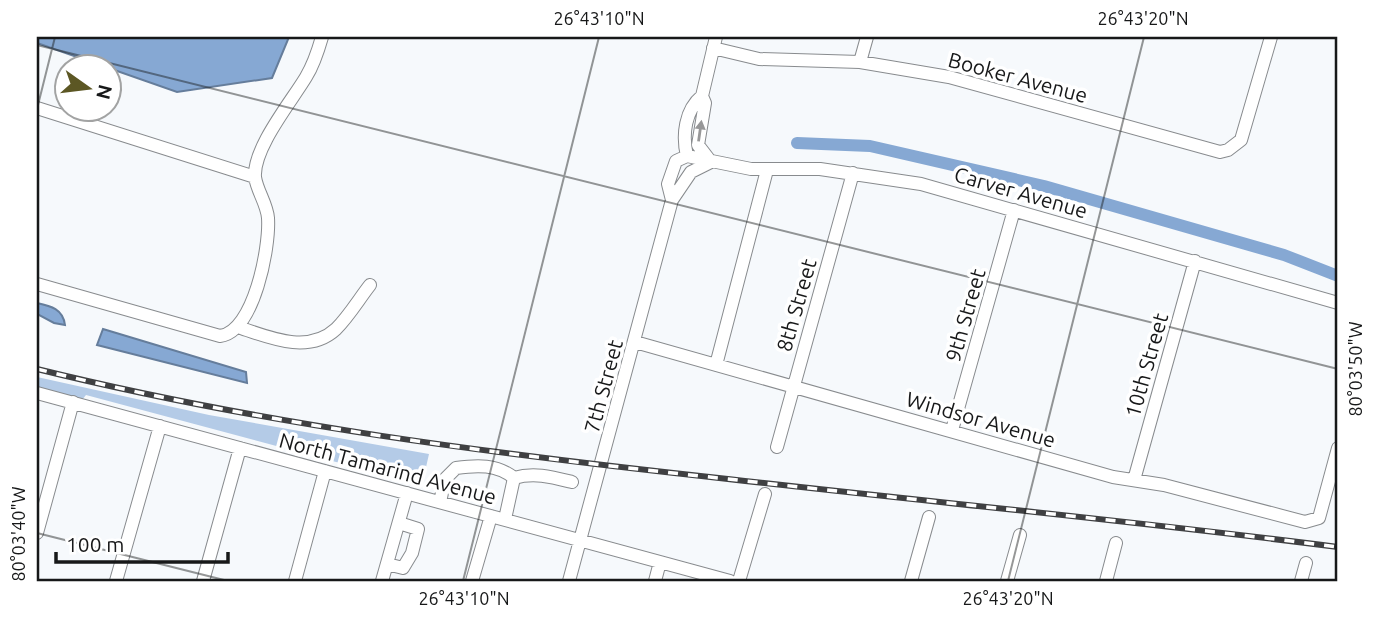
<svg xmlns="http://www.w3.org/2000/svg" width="1375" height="618" font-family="Ubuntu,sans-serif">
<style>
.green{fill:#b4cbe7}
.water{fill:#86a8d3;stroke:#657d9b;stroke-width:2}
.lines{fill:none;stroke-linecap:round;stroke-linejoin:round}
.canal{stroke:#86a8d3;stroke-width:12}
.minor-casing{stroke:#888b8e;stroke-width:14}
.minor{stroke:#fff;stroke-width:12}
.rail-casing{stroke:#3f4042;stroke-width:6}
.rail{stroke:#fff;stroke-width:3.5;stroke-dasharray:10;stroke-linecap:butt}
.oneway{fill:#979798}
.ticks{fill:none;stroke:#171819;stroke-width:2;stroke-opacity:0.45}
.labels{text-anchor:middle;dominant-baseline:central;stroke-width:7;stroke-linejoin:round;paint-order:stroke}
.street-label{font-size:21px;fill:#171819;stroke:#fff}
.neatline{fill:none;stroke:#171819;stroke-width:2.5}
.ticks-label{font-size:18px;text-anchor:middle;fill:#171819}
</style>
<rect width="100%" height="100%" fill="#f6f9fc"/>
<path class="green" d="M37 377 209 415 429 454 422 485 86 395 82 400 37 387Z"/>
<path class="water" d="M37 37H289L272 78 177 92 37 43Z
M37 303C51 306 63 309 65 325L54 323 37 314Z
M103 329 246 372 247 383 97 345Z"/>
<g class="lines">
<path class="canal" d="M797 143 870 146 1044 186 1284 255 1338 276"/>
<defs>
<path id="minor" d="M713 48 759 59 860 62 949 77 1220 152 1228 150 1241 140 1271 37
M860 62 867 37
M37 108 255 177
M687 156 751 169H820L921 184 1338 303
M687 156C682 135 685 110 702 96
M672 200 668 184 676 161 687 156
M37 284 220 336C254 332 270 247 268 218 267 204 257 191 255 177 253 148 291 102 306 77 314 64 318 51 322 37
M238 327C268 337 308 355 336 329 349 316 359 299 370 285
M635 342 1113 477 1164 485 1305 522 1319 518 1338 448
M716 365 767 170
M37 393 730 581
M952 430 1014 210
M777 447 853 173
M514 478C534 472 552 477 572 482
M1134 480 1195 261
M440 502 445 479 456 468C477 465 497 464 514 478L505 519
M37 533 73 402
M387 564 403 568 412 553 418 529 399 523
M116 581 160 426
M203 581 240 448
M295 581 325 471
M382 581 407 493
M472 581 491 516
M569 581 672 200 691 172 711 162 698 145 705 103 702 96 716 37
M655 581 660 562
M739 581 765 494
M911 581 929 517
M1007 581 1020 535
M1106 581 1116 543
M1301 581 1306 563"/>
</defs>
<use href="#minor" class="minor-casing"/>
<use href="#minor" class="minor"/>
<defs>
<path id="rail" d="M37 369C264 425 495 454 728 479 931 502 1135 521 1338 547"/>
</defs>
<use href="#rail" class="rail-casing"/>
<use href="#rail" class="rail"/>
</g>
<defs><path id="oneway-solid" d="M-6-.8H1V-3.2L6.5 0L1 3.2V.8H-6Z" transform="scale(1.75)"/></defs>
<use class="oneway" href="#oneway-solid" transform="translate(700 131) rotate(-82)"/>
<path class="ticks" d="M37 45 1338 369M37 109 55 37M37 533 228 581M463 581 599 37M1008 581 1144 37"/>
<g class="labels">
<g class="street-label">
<text transform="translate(1018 77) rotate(15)">Booker Avenue</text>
<text transform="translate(1021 192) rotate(16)">Carver Avenue</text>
<text transform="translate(796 305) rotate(-74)">8th Street</text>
<text transform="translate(965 315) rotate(-74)">9th Street</text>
<text transform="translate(1146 365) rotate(-74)">10th Street</text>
<text transform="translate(603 386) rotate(-75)">7th Street</text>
<text transform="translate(981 419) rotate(16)">Windsor Avenue</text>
<text transform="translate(388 468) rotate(15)">North Tamarind Avenue</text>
</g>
</g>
<rect width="1375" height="618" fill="none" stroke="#ffffff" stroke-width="77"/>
<g transform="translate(88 88) rotate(104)"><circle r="33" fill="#ffffff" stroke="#a2a3a3" stroke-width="2"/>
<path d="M0-5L12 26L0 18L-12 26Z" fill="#5c5724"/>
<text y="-10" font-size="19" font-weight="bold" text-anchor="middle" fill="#171819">N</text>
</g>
<path d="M56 552v10h172v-10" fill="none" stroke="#171819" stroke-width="3.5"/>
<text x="66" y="552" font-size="21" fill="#171819" stroke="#ffffff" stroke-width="5" paint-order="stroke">100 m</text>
<rect x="38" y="38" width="1298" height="542" class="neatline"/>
<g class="ticks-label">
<text x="599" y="25">26°43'10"N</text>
<text x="1143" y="25">26°43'20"N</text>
<text transform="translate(1356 369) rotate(-90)" y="6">80°03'50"W</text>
<text transform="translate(19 534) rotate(-90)" y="6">80°03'40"W</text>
<text x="464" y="605">26°43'10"N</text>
<text x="1008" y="605">26°43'20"N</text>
</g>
</svg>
